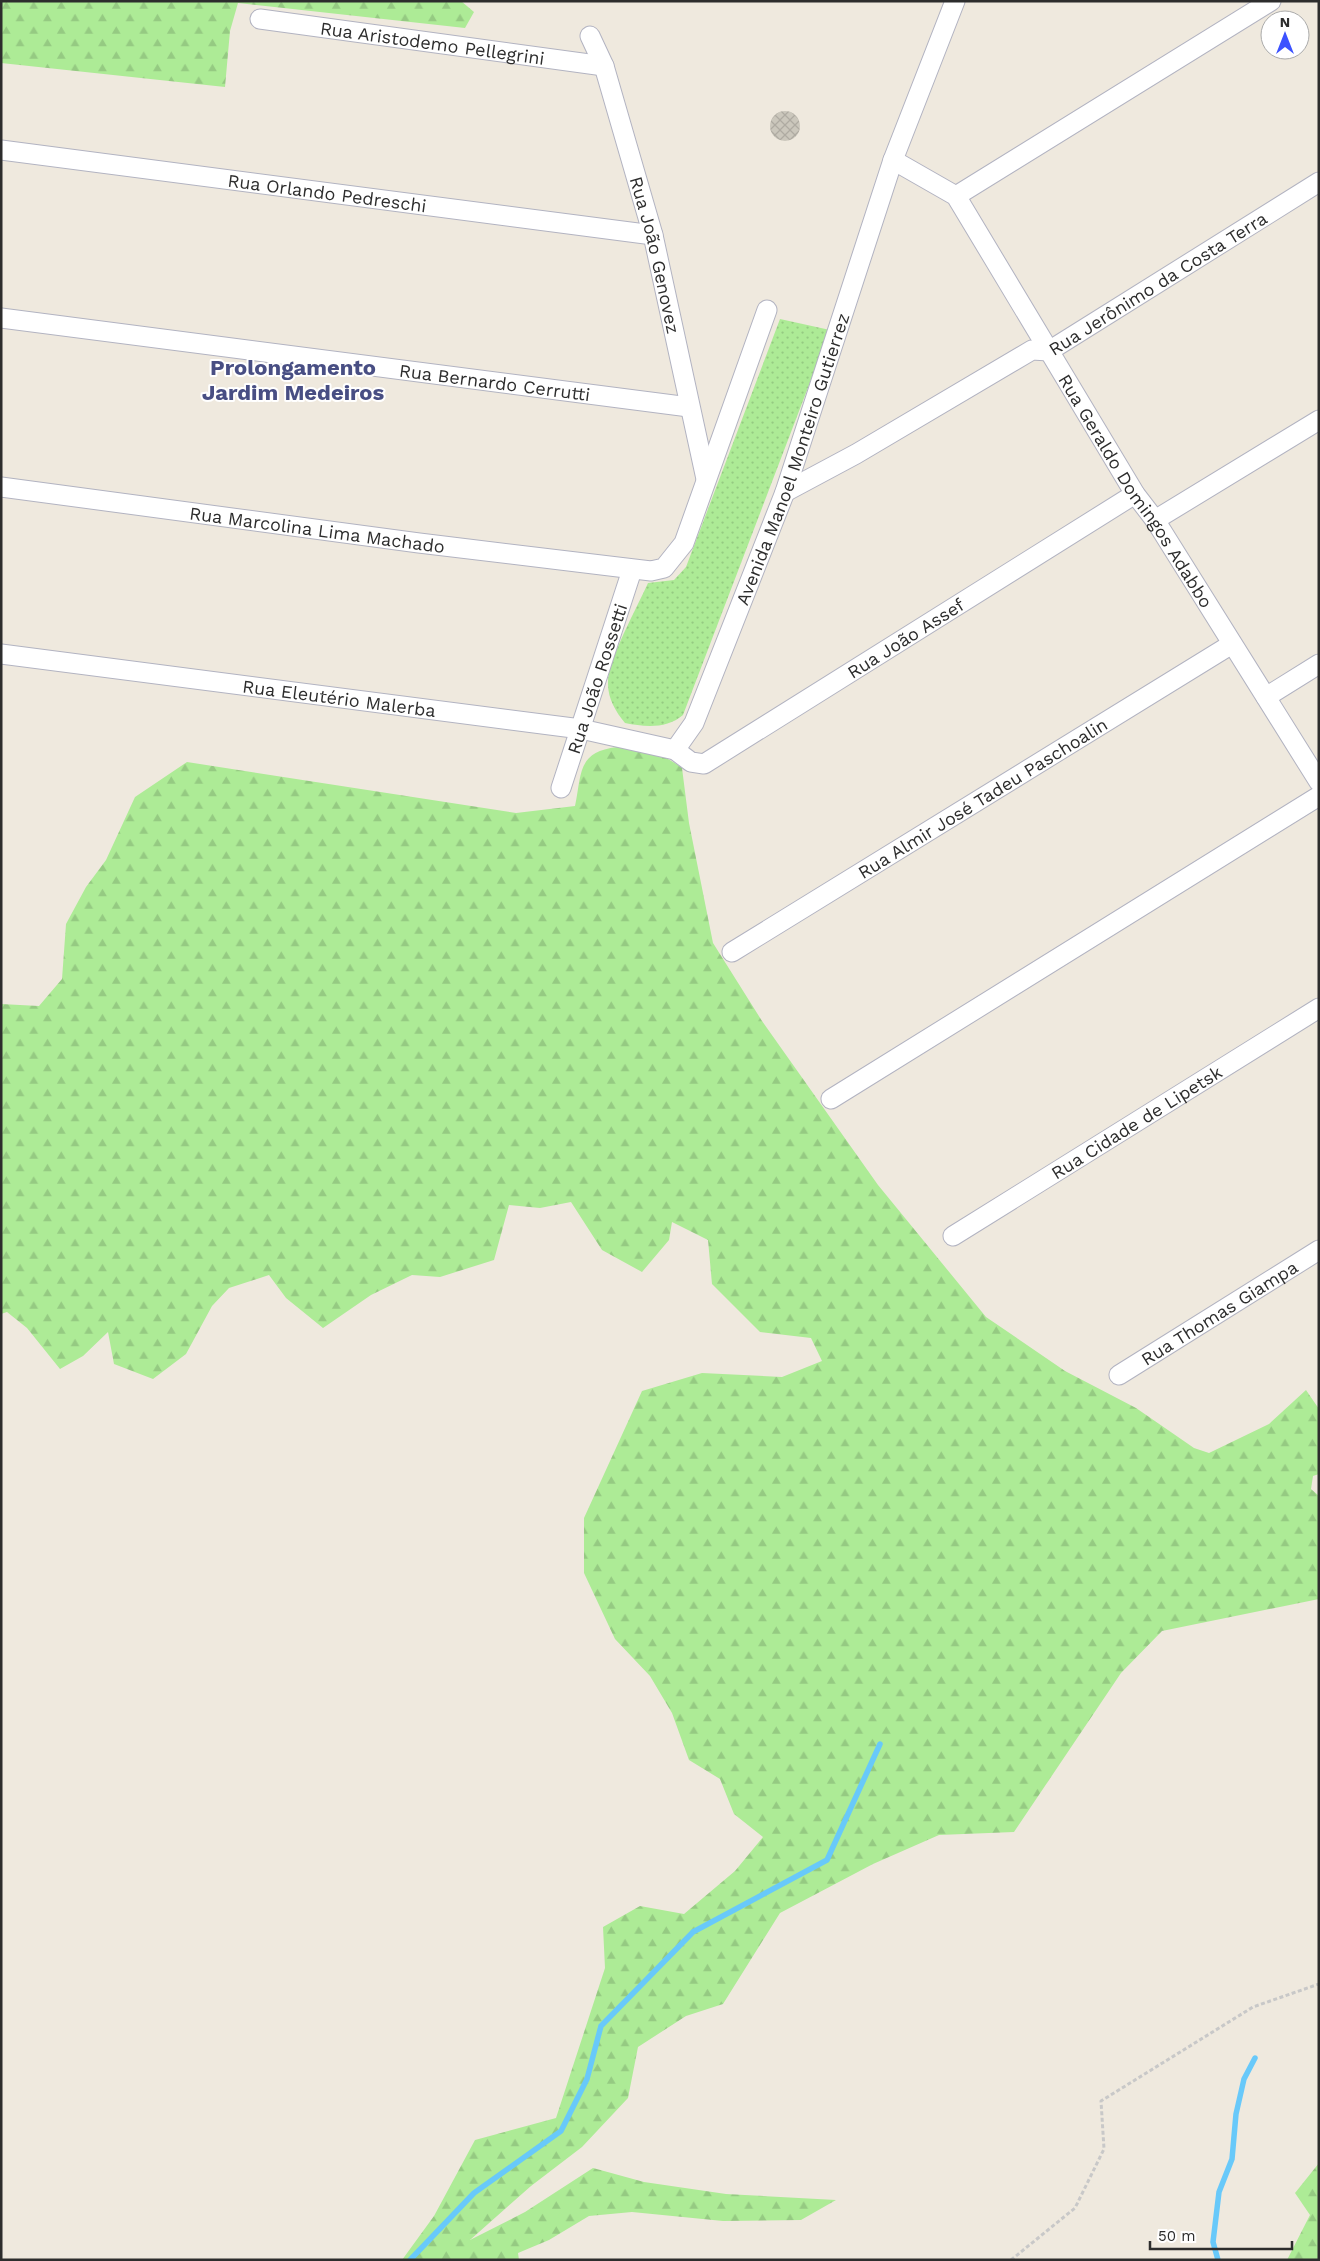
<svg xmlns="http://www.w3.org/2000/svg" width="1320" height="2261" font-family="'Work Sans',sans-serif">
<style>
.forest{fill:url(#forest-firs)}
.park{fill:url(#park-dots)}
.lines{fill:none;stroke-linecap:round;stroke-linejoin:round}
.stream{stroke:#68c9fa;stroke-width:5.5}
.building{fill:url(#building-cross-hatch)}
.minor-casing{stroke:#b2b3c1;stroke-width:21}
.path{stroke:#c8c8c8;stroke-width:3;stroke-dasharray:4 2.5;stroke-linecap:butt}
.minor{stroke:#fff;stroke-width:19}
.labels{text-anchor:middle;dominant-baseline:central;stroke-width:4;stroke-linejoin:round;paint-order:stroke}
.street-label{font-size:18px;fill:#2d2d2d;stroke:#fff}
.district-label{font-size:22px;font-weight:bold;fill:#484e83;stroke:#fff}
</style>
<defs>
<pattern id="forest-firs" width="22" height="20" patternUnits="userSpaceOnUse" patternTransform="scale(1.25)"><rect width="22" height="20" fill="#adeb96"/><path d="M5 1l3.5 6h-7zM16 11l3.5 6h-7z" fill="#95ca82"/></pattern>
<pattern id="park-dots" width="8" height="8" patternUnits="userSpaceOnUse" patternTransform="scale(1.25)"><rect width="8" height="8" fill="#adeb96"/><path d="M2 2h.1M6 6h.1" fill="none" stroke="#95ca82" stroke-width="1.8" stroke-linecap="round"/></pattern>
<pattern id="building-cross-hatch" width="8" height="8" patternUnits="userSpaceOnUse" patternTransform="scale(1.25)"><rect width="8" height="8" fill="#cbc7bc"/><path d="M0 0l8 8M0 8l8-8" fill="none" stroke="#afaba2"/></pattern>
</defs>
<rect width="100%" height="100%" fill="#efe9de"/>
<path class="forest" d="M1 1H461L474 12 465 28 238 3 230 31 225 87 1 63Z
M617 747C642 749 661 752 682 768L689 823 713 943 762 1021 878 1185 986 1317 1065 1371 1136 1408 1194 1448 1209 1453 1269 1424 1306 1390 1319 1409V1474L1313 1476 1311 1489 1319 1496V1599L1162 1631 1121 1673 1014 1832 939 1835 873 1864 780 1913 723 2004 686 2016 638 2047 628 2098 582 2147 531 2186 470 2240 525 2212 593 2168 644 2182 726 2194 836 2200 801 2220 723 2221 632 2212 589 2216 549 2240 518 2253 519 2260H402L434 2216 475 2140 556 2118 605 1968 603 1927 640 1906 684 1914 735 1871 763 1837 734 1814 720 1779 689 1760 672 1713 650 1676 615 1639 584 1573V1518L642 1391 702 1373 782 1377 822 1361 811 1338 760 1332 712 1284 708 1240 672 1222 669 1240 642 1272 602 1250 571 1202 540 1208 509 1205 494 1260 440 1277 412 1275 371 1295 323 1328 286 1298 269 1275 229 1288 212 1306 186 1354 153 1379 114 1364 108 1332 83 1356 60 1369 27 1328 7 1312 1 1314V1004L39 1006 62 979 66 924 86 887 106 860 135 797 187 762 516 813 575 806C582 773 577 752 617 747Z
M1319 2163V2260H1287L1310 2215 1295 2193Z"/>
<path class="park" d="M780 319 830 330 683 715C667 729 645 727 625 723 616 712 608 699 608 684 607 661 638 606 648 583L674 580 686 567Z"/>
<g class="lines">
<path class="stream" d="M410 2260 474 2193 561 2131 587 2079 601 2026 693 1932 827 1860 880 1744
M1218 2260 1213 2242 1219 2192 1232 2159 1236 2114 1244 2079 1255 2058"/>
</g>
<path class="building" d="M770 126a15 15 0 1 1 30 0a15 15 0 1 1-30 0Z"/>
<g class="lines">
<defs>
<g id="minor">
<path id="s1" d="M260 19 604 66"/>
<path id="s2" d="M590 36 604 66 653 235 706 479"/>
<path id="s3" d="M1 150 653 235"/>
<path id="s4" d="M893 160 956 196 1135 494 1155 520 1319 782"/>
<path d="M956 196 1271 1"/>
<path id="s5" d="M1 318 689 407"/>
<path id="s6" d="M1 487 419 543 651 571 664 568 684 543 767 310"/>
<path id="s7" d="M785 492 856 454 1032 350 1049 351 1319 182"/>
<path d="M1155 520 1319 420"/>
<path id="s8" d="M1 654 581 729 675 750 691 762 704 764 1135 494"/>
<path d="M1266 697 1319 664"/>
<path id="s9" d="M675 750 694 723 785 492 893 160 955 1"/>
<path id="s10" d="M561 788 632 570"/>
<path id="s11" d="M732 952 1232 644"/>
<path d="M831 1099 1319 796"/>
<path id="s12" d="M953 1236 1319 1008"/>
<path id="s13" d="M1119 1375 1319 1250"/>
</g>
</defs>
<use href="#minor" class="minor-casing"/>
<path class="path" d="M1011 2260 1075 2208 1104 2149 1101 2101 1253 2007 1319 1984"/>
<use href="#minor" class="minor"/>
</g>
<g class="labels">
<g class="street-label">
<text stroke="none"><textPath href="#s1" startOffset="174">Rua Aristodemo Pellegrini</textPath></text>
<text stroke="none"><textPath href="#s3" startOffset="329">Rua Orlando Pedreschi</textPath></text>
<text stroke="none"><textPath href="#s2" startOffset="229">Rua João Genovez</textPath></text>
<text stroke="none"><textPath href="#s7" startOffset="430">Rua Jerônimo da Costa Terra</textPath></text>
<text stroke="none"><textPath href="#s5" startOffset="498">Rua Bernardo Cerrutti</textPath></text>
<text stroke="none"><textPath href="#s9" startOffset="315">Avenida Manoel Monteiro Gutierrez</textPath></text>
<text stroke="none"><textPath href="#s4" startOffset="418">Rua Geraldo Domingos Adabbo</textPath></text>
<text stroke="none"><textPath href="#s6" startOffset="319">Rua Marcolina Lima Machado</textPath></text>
<text stroke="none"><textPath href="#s8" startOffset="952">Rua João Assef</textPath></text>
<text stroke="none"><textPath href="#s10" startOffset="115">Rua João Rossetti</textPath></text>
<text stroke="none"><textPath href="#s8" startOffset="341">Rua Eleutério Malerba</textPath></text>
<text stroke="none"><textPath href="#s11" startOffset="294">Rua Almir José Tadeu Paschoalin</textPath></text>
<text stroke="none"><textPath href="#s12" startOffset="216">Rua Cidade de Lipetsk</textPath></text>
<text stroke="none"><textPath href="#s13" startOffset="118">Rua Thomas Giampa</textPath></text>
</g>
<g class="district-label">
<text x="293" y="367">Prolongamento<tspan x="293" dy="25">Jardim Medeiros</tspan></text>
</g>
</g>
<rect width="1320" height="2261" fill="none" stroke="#2d2d2d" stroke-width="5"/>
<g transform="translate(1285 35)"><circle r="24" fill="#ffffff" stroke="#ababab"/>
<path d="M0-4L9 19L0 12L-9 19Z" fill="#3c52ff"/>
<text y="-8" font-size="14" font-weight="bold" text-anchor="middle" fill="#2d2d2d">N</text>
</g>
<path d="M1150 2241v8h142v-8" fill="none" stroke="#2d2d2d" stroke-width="2.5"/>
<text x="1158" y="2241" font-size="15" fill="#2d2d2d" stroke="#ffffff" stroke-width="4" paint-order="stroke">50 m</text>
</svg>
